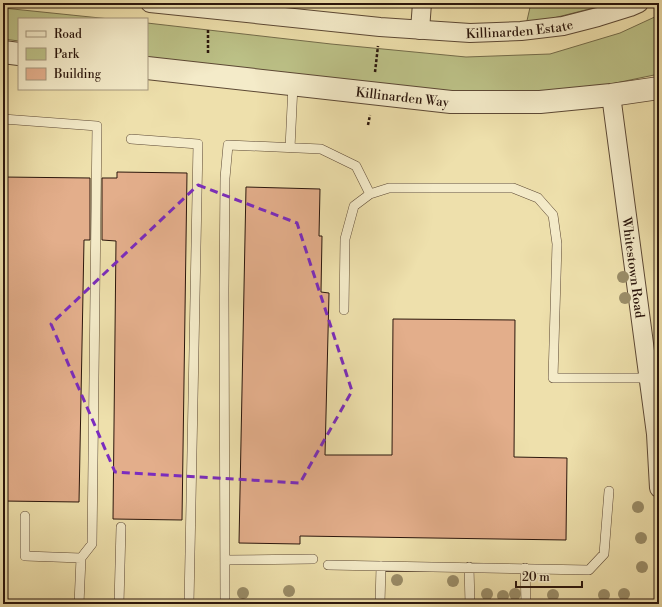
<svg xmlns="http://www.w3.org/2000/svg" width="662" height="607" font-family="'Libre Bodoni',serif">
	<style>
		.green { fill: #bcc187; stroke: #746c4a }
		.building { fill: #e3ae8b; stroke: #2b160c }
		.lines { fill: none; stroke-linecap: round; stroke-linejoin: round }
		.service-casing { stroke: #5c4834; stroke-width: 10 }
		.minor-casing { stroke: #5c4834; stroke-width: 20 }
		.tertiary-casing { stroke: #5c4834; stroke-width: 24 }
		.path { stroke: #2b160c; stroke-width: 2.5; stroke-dasharray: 3 2; stroke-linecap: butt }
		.service { stroke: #f4ebc9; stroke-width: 9 }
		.minor { stroke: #f4ebc9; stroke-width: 18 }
		.tertiary { stroke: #f4ebc9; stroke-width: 22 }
		.tree { fill: #9a8d68 }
		.marked { fill: none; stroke: #7b2cbf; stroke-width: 3; stroke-dasharray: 8 5; stroke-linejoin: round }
		.labels { text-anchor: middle; stroke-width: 3; stroke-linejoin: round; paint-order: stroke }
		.street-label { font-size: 13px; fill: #2b160c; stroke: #f4ebc9 }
	</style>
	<rect width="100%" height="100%" fill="#eee0ac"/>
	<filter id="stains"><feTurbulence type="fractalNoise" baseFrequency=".005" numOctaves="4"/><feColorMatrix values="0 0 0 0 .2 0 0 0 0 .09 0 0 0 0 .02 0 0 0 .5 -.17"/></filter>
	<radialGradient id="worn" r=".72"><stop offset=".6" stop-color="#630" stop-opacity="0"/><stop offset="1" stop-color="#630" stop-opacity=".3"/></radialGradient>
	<!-- green -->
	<path class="green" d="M531 3H613L526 25Z
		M3 8 110 19H19V41L3 39Z
		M659 15V74L601 86 485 97 147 58V23L331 44 466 57 550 54 620 33Z"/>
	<!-- building -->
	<path class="building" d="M117 172 187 173 182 520 113 519 116 241 102 240V178H117Z
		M3 177 90 178V240H84L79 502 3 501Z
		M246 187 320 189 319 236H322L321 292 329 293 325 455H392L393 319 515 320 514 457 567 458 566 540 300 536V544L239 543Z"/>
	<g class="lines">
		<defs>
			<path id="service" d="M3 119 97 126 92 544 81 558 79 604
				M131 139 198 144 189 604
				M290 148 293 85
				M344 310 345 239 354 206 370 194 389 188H513L538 198 553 215 557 244 553 378H649
				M25 516V556L81 558
				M225 560 313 559
				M328 565 589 570 604 554 609 491
				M469 567 470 604
				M525 568 526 604
				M119 604 121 527
				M225 604 224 290 225 178 228 145 321 149 356 166 370 194
				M380 604 381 566"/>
			<g id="minor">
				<path id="s1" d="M150 3 380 27 470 33 521 31 563 26 598 17 630 7 639 3"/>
				<path d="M420 30 422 3"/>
				<path id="s2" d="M611 95 656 434 659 488"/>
			</g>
			<g id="tertiary">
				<path d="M3 52 19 54"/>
				<path id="s3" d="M147 68 451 102H540L611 95 659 88"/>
			</g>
		</defs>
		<!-- service casing -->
		<use href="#service" class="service-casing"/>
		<!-- minor casing -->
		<use href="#minor" class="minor-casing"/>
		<!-- tertiary casing -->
		<use href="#tertiary" class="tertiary-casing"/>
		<!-- path -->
		<path class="path" d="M208 53V30
			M375 72 378 46
			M368 125 370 115"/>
		<!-- service -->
		<use href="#service" class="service"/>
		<!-- minor -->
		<use href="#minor" class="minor"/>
		<!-- tertiary -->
		<use href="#tertiary" class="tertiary"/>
	</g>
	<!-- trees -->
	<g class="tree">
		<circle cx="623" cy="277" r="6"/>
		<circle cx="625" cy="298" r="6"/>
		<circle cx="638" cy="507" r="6"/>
		<circle cx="641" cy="538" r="6"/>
		<circle cx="642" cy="567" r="6"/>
		<circle cx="397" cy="580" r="6"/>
		<circle cx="453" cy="581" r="6"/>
		<circle cx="289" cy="591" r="6"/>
		<circle cx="243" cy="593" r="6"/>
		<circle cx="487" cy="594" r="6"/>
		<circle cx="515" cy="594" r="6"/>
		<circle cx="624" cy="594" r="6"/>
		<circle cx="553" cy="595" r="6"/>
		<circle cx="604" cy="595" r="6"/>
		<circle cx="503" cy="596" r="6"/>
	</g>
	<!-- marked area -->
	<path class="marked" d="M198 185 297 223 352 391 300 483 115 472 51 324Z"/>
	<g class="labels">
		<!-- street labels -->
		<g class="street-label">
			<text dy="5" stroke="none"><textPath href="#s1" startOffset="371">Killinarden Estate</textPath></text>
			<text dy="5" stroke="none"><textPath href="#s3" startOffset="257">Killinarden Way</textPath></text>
			<text dy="5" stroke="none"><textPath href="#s2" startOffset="174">Whitestown Road</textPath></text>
		</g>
	</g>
	<!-- margin -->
	<rect width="662" height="607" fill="none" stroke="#eee0ac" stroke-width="16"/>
	<rect x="4" y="4" width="654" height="599" fill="none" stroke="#2b160c" stroke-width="2"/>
	<rect x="8" y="8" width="646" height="591" fill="none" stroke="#2b160c"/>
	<!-- legend -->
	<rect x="18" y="18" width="130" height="72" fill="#f4ebc9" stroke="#a4967d"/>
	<rect x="26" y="31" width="20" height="6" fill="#f4ebc9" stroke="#a4967d"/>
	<text x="54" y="38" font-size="12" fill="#2b160c">Road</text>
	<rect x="26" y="48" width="20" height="12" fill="#bcc187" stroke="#a4967d"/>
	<text x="54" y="58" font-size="12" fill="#2b160c">Park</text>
	<rect x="26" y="68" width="20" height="12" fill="#e3ae8b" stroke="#a4967d"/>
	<text x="54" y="78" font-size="12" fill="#2b160c">Building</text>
	<!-- scale -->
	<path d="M516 581v6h66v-6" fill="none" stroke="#2b160c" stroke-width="2"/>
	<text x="522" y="581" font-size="12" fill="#2b160c" stroke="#f4ebc9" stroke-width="3" paint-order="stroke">20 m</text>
	<rect width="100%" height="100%" filter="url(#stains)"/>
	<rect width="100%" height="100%" fill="url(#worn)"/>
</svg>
